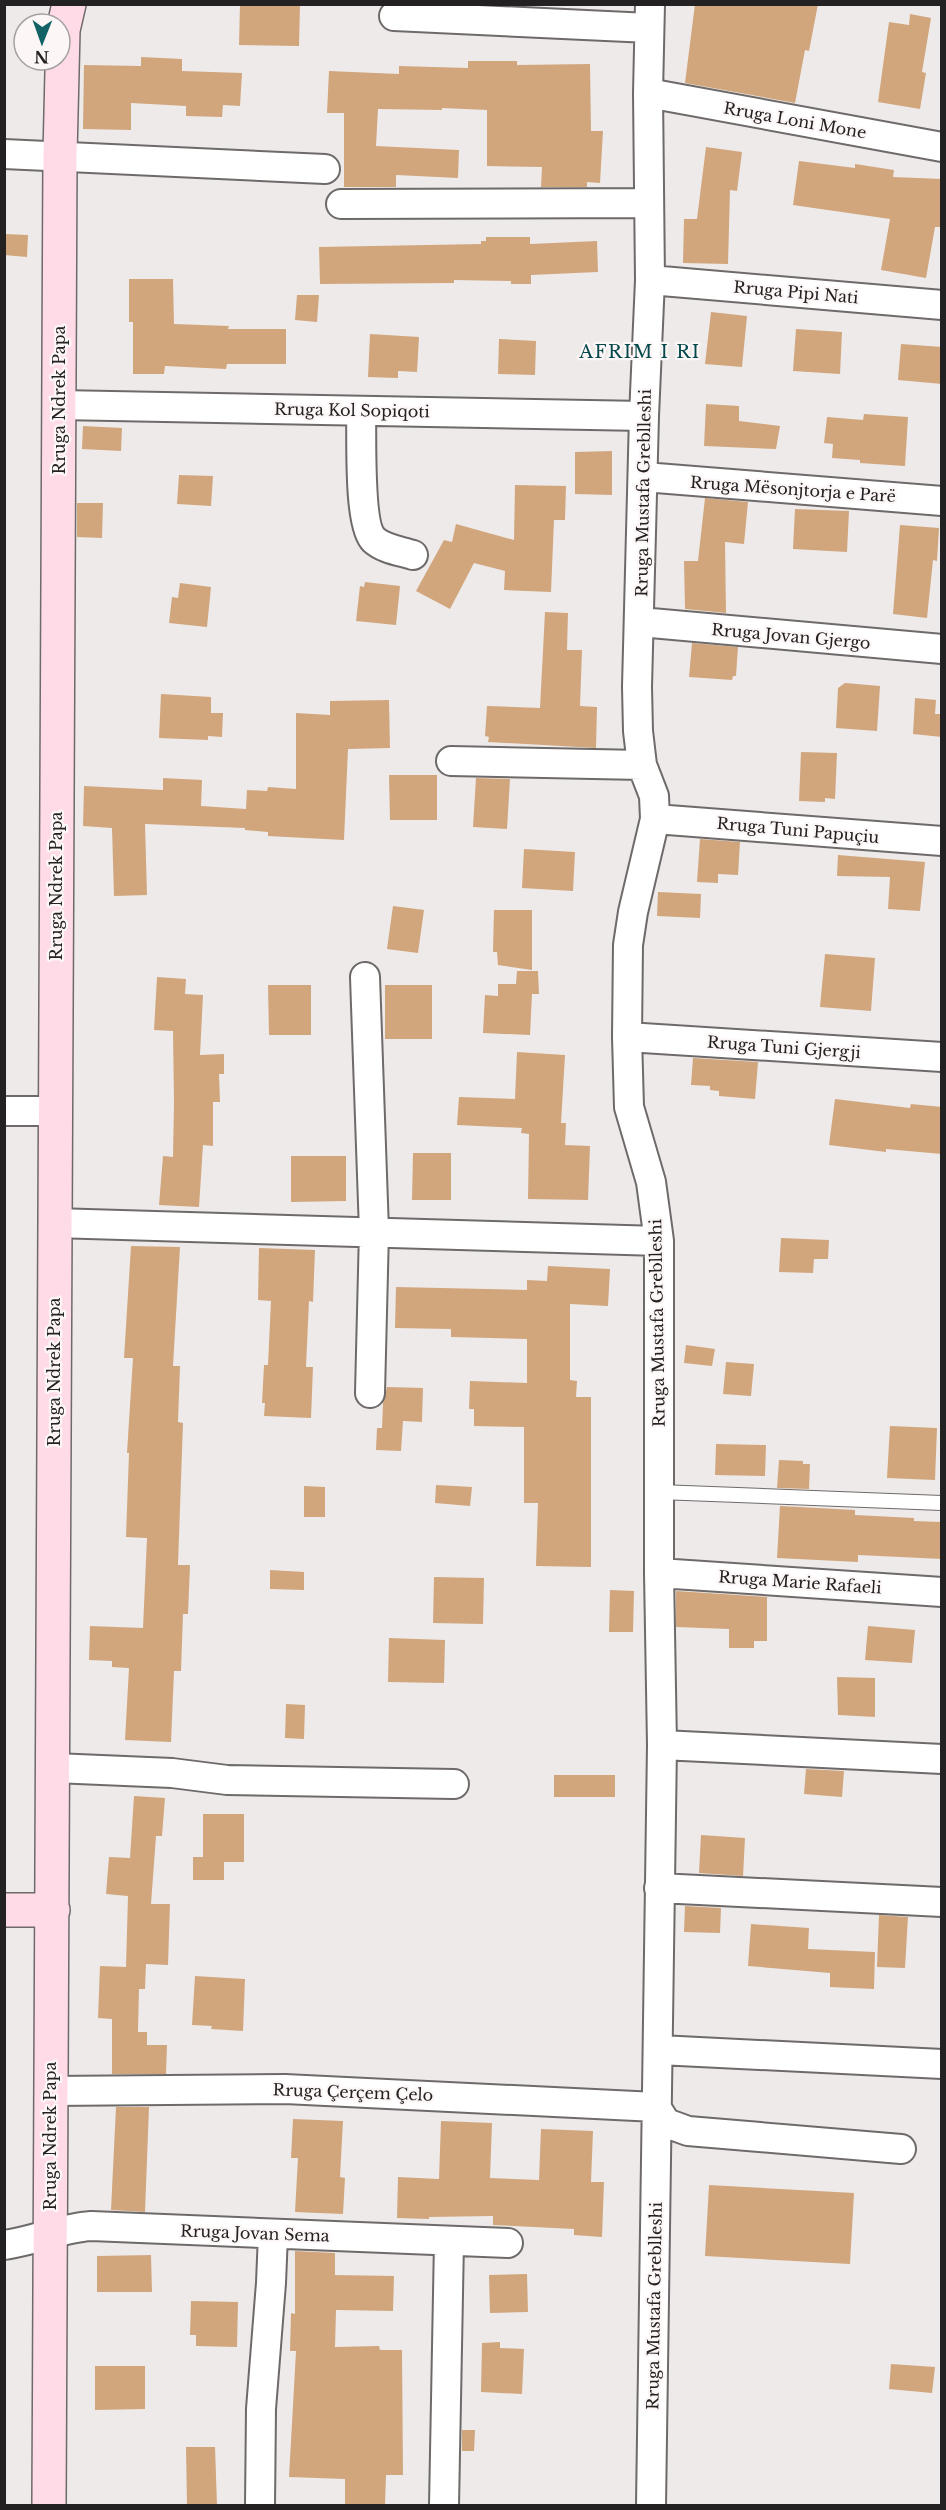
<svg xmlns="http://www.w3.org/2000/svg" width="946" height="2510" font-family="'Libre Baskerville',serif">
	<style>
		.building { fill: #d1a67d }
		.lines { fill: none; stroke-linecap: round; stroke-linejoin: round }
		.lane-casing { stroke: #6e6a69; stroke-width: 16 }
		.street-casing { stroke: #6e6a69; stroke-width: 32 }
		.secondary-casing { stroke: #6e6a69; stroke-width: 36 }
		.lane { stroke: #fff; stroke-width: 14 }
		.street { stroke: #fff; stroke-width: 28 }
		.secondary { stroke: #ffdbe8; stroke-width: 33 }
		.labels { text-anchor: middle; stroke-width: 4.5; stroke-linejoin: round; paint-order: stroke }
		.street-label { font-size: 16px; fill: #232121; stroke: #fcf7f6 }
		.neighbourhood-label { font-size: 18px; letter-spacing: 1.5px; fill: #05484b; stroke: #fcf7f6 }
	</style>
	<rect width="100%" height="100%" fill="#eeeae9"/>
	<!-- building -->
	<path class="building" d="M240 4H300L299 46 239 45Z
		M695 4H818L809 51 805 50 795 103 685 83Z
		M910 14 931 18 922 72 926 73 920 109 878 102 889 22 909 25Z
		M141 57 182 59V71L242 73 240 106 223 105 222 117 186 116V106L131 103V130L83 129 84 65 141 66Z
		M468 61H517V65L590 64 591 131H603L600 183 587 182V187H541L542 167 487 166V110L442 108V110L378 109 376 146 459 150 458 178 396 175V187H344V113H327L329 71 399 74V66L468 68Z
		M706 147 742 152 737 191 730 190 728 264 683 263 684 219H697Z
		M799 161 855 168V164L894 170 893 177 942 179V227H935L926 278 881 270 890 219 793 205Z
		M4 234 28 235 27 257 4 255Z
		M486 237H530V244L597 241 598 272 531 275V284H511V281L454 280V283L320 284 319 247 481 244V241H486Z
		M129 279H173L174 324 229 326 228 329H286V364H227L226 369 165 366 164 374H133V322H129Z
		M297 295H319L317 322 295 320Z
		M711 312 747 316 742 367 705 364Z
		M796 329 842 332 840 374 793 371Z
		M370 334 419 337 417 372 398 371V378L368 377Z
		M499 339 536 341 535 375 498 374Z
		M901 344 942 347V384L898 380Z
		M706 404 739 406V421L780 426 776 449 704 446Z
		M864 414 908 417 905 466 860 463V460L832 458 833 444 824 443 827 417 863 420Z
		M83 426 122 428 121 451 82 449Z
		M612 451V495L575 494V452Z
		M179 475 213 476 211 506 177 504Z
		M515 485 566 486 565 520H554L551 592 504 590 505 571 474 563 450 609 416 591 444 540 452 542 456 524 514 540Z
		M705 498 748 502 744 544 725 542 726 613 685 609 684 561H698Z
		M77 503H103L102 538 77 537Z
		M795 509 849 511 847 552 793 549Z
		M900 525 939 528 937 561 933 560 927 618 893 614Z
		M365 582 400 586 396 625 356 621 360 586 364 587Z
		M180 583 211 587 207 627 169 623 172 597 178 598Z
		M545 612 568 613 567 650H582L580 706 597 707 596 748 488 742 489 737 485 736 487 706 540 708Z
		M692 643 738 647 736 676H733L732 680 689 677Z
		M845 683 880 686 877 731 836 728 838 688Z
		M161 694 211 697V713H223L222 737 208 736V740L159 738Z
		M915 698 936 700 935 714H942V737L913 734Z
		M389 700 390 748 348 749 344 840 268 836V832L245 830V828L145 824 147 895 114 896 112 828 83 826 84 786 163 790V778L202 780 201 806 246 809 247 790 267 791 268 787 296 789V713L330 715V701Z
		M801 752 837 753 835 799 825 798V802L799 801Z
		M389 775H437V820H390Z
		M476 778 510 779 507 829 473 827Z
		M700 839 740 842 738 875 718 874V883L697 882Z
		M524 849 575 852 573 891 522 888Z
		M838 855 925 862 920 911 888 909 890 877 837 876Z
		M658 892 701 894 700 918 657 916Z
		M393 906 424 910 418 953 387 949Z
		M494 910H532V970L498 965 497 952H493Z
		M825 954 875 958 871 1011 820 1007Z
		M517 971H538L539 994H532L530 1035 483 1033 485 995 498 996V984H516Z
		M157 977 186 979 185 994 203 995 200 1055 224 1054V1074H219L220 1102H213V1146L203 1145 199 1207 159 1205 163 1156 173 1157 174 1102 173 1031 154 1030Z
		M268 985H311V1035H269Z
		M385 985H432V1039H385Z
		M517 1052 565 1055 561 1123H566L565 1145 590 1146 588 1200 528 1199 529 1134 521 1133 522 1128 457 1125 459 1097 515 1099Z
		M693 1058 758 1062 755 1099 719 1096V1091L710 1090V1086L691 1085Z
		M835 1099 910 1108 911 1104 942 1107V1154L886 1149V1152L829 1145Z
		M413 1153H451V1200H412Z
		M291 1156H346V1201L291 1202Z
		M781 1238 829 1240 828 1259H814L813 1273 779 1272Z
		M131 1246 180 1247 173 1366H180L178 1422 183 1423 178 1565H190L188 1614H183L181 1671H174L171 1742 125 1740 129 1668 112 1667V1661L89 1660 90 1626 143 1628 147 1538 126 1537 129 1453H127L133 1358H124Z
		M259 1248 315 1250 313 1302 309 1301 306 1367H313L311 1418 264 1416 265 1403H262L264 1365H268L271 1301 258 1300Z
		M548 1266 610 1269 608 1306 570 1304V1380L577 1381 576 1397H591V1567L536 1566 538 1503H524V1427L474 1426V1409H469L470 1381 527 1383V1339L451 1337V1329L395 1328 396 1287 527 1290V1280L547 1281Z
		M686 1345 715 1349 712 1366 684 1363Z
		M726 1362 754 1364 751 1396 723 1394Z
		M387 1387 423 1388 422 1422 403 1421 401 1451 376 1450 377 1428H382L383 1403Z
		M890 1426 937 1428 935 1480 887 1478Z
		M716 1444 766 1445 765 1476 715 1475Z
		M779 1460 803 1461V1464H810L809 1489 777 1488Z
		M436 1485 472 1487 470 1506 435 1503Z
		M304 1486 325 1487V1517H304Z
		M780 1506 855 1510V1515L914 1518V1521L942 1522V1559L858 1555V1562L777 1558Z
		M270 1570 304 1572V1590L270 1589Z
		M434 1577 484 1578 483 1624 433 1623Z
		M610 1590 634 1591 633 1632H609Z
		M676 1591 767 1597V1641H754V1648H729V1629L676 1627Z
		M868 1626 915 1630 912 1663 865 1660Z
		M389 1638 445 1640 444 1683 388 1682Z
		M837 1677 875 1678V1717L838 1715Z
		M286 1704 305 1705 304 1739 285 1738Z
		M806 1769 844 1771 842 1797 804 1794Z
		M554 1775H615V1797H554Z
		M134 1796 165 1798 162 1836H156L151 1904H170L168 1965 146 1964 145 1989H139L138 2032H147V2045H167L166 2074H112V2019L98 2018 100 1966 126 1967 128 1896 106 1894 109 1857 130 1858Z
		M203 1814H244V1862H224V1880H193V1857H203Z
		M701 1835 745 1838 743 1876 699 1873Z
		M685 1906 721 1908 720 1933 684 1932Z
		M879 1915 908 1917 905 1968 877 1967Z
		M751 1924 809 1928 808 1949 875 1952 874 1989 830 1987V1973L748 1966Z
		M195 1976 245 1979 243 2031 211 2029 212 2026 192 2025Z
		M116 2107H149L145 2212 111 2210Z
		M293 2119 343 2121 340 2177 345 2178 343 2214 295 2212 298 2158H291Z
		M441 2121 492 2123 490 2178 539 2180 541 2129 593 2131 591 2182H604L602 2237 574 2235V2229L493 2225V2216L429 2217V2219L397 2218 398 2177 439 2179Z
		M709 2185 854 2193 850 2264 705 2256Z
		M295 2251 335 2253V2275L394 2276 393 2311 336 2310 335 2347 379 2346 380 2350H402L403 2475H386L385 2505H345V2479L289 2477 296 2351H290L291 2313 295 2314Z
		M151 2255 152 2292H97V2256Z
		M527 2274 528 2312 490 2313 489 2275Z
		M191 2301 238 2302 237 2347 196 2346V2335H190Z
		M500 2342V2348L524 2349 522 2394 481 2392 482 2343Z
		M891 2364 935 2367 932 2393 889 2389Z
		M95 2366H145V2409L95 2410Z
		M462 2430H475L474 2451H462Z
		M186 2447H215L217 2505H187Z"/>
	<g class="lines">
		<defs>
			<path id="lane" d="M659 1492 942 1503"/>
			<path id="street" d="M650 4 648 93 650 280 644 416 637 687 638 731 642 765 654 796 655 819 633 912 628 945 627 1037 629 1107 651 1182 659 1241V1573L662 1745 651 2506
				M394 16 649 28
				M648 93 942 147
				M4 154 325 169
				M341 204 649 203
				M650 280 942 305
				M59 405 644 416
				M361 411C362 435 358 525 374 540 384 549 400 551 413 555
				M644 477 942 501
				M640 622 942 649
				M451 761 642 765
				M655 819 942 841
				M365 977 374 1231 370 1393
				M627 1037 942 1057
				M4 1111H54
				M54 1223 659 1241
				M659 1573 942 1592
				M662 1745 942 1759
				M54 1768 172 1773 227 1780 454 1784
				M659 1888 942 1902
				M659 2050 942 2064
				M50 2091 285 2089 656 2107 666 2123 688 2131 901 2149
				M4 2245C34 2241 61 2228 91 2226L508 2243
				M260 2506 261 2409 271 2283 273 2234
				M444 2506 449 2241"/>
			<path id="secondary" d="M4 1910H53
				M49 2506 60 155 63 30 69 4"/>
		</defs>
		<!-- lane casing -->
		<use href="#lane" class="lane-casing"/>
		<!-- street casing -->
		<use href="#street" class="street-casing"/>
		<!-- secondary casing -->
		<use href="#secondary" class="secondary-casing"/>
		<!-- lane -->
		<use href="#lane" class="lane"/>
		<!-- street -->
		<use href="#street" class="street"/>
		<!-- secondary -->
		<use href="#secondary" class="secondary"/>
	</g>
	<g class="labels">
		<!-- street labels -->
		<g class="street-label">
			<text transform="translate(795 120) rotate(10)" y="6">Rruga Loni Mone</text>
			<text transform="translate(796 292) rotate(5)" y="6">Rruga Pipi Nati</text>
			<text transform="translate(59 400) rotate(-90)" y="6">Rruga Ndrek Papa</text>
			<text transform="translate(352 410) rotate(1)" y="6">Rruga Kol Sopiqoti</text>
			<text transform="translate(793 489) rotate(4)" y="6">Rruga Mësonjtorja e Parë</text>
			<text transform="translate(643 493) rotate(-89)" y="6">Rruga Mustafa Greblleshi</text>
			<text transform="translate(791 636) rotate(5)" y="6">Rruga Jovan Gjergo</text>
			<text transform="translate(798 830) rotate(5)" y="6">Rruga Tuni Papuçiu</text>
			<text transform="translate(56 886) rotate(-90)" y="6">Rruga Ndrek Papa</text>
			<text transform="translate(784 1047) rotate(4)" y="6">Rruga Tuni Gjergji</text>
			<text transform="translate(657 1323) rotate(-91)" y="6">Rruga Mustafa Greblleshi</text>
			<text transform="translate(54 1372) rotate(-90)" y="6">Rruga Ndrek Papa</text>
			<text transform="translate(800 1582) rotate(4)" y="6">Rruga Marie Rafaeli</text>
			<text transform="translate(353 2092) rotate(2)" y="6">Rruga Çerçem Çelo</text>
			<text transform="translate(50 2136) rotate(-90)" y="6">Rruga Ndrek Papa</text>
			<text transform="translate(255 2233) rotate(2)" y="6">Rruga Jovan Sema</text>
			<text transform="translate(654 2306) rotate(-89)" y="6">Rruga Mustafa Greblleshi</text>
		</g>
		<!-- neighbourhood labels -->
		<g class="neighbourhood-label">
			<text x="640" y="358">AFRIM I RI</text>
		</g>
	</g>
	<!-- border -->
	<rect width="946" height="2510" fill="none" stroke="#232121" stroke-width="12"/>
	<!-- north arrow -->
	<g transform="translate(42 42) rotate(181)"><circle r="28" fill="#fcf7f6" stroke="#a5a1a1" stroke-width="1.5"/>
	<path d="M0-4.5L10 22L0 15L-10 22Z" fill="#126266"/>
	<text y="-9" font-size="16" font-weight="bold" text-anchor="middle" fill="#232121">N</text>
	</g>
</svg>
